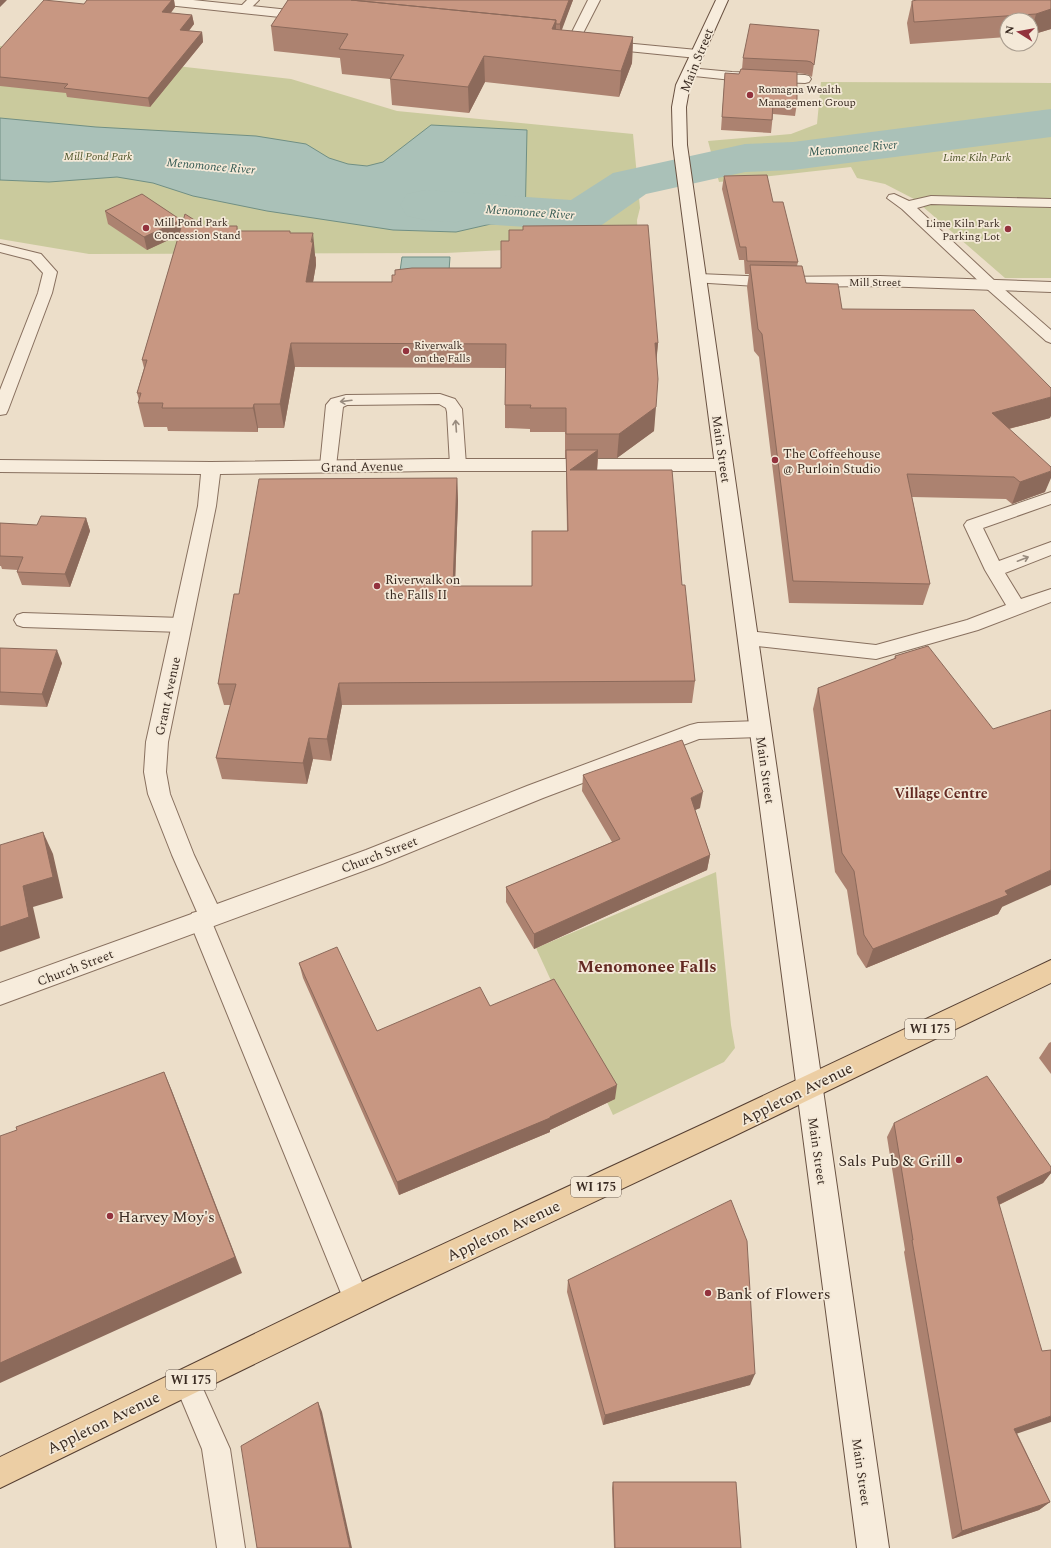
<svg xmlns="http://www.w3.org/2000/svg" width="1051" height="1548" font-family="Spectral,serif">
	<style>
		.green { fill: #caca9d }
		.water { fill: #aac1b8; stroke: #708f84 }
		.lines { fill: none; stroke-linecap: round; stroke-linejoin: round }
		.river { fill: #aac1b8; fill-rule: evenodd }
		.lane-casing { stroke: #88705f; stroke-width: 2 }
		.street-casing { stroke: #88705f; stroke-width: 2 }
		.secondary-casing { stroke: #6a5242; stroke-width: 2 }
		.primary-casing { stroke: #563f32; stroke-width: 2 }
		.lane { fill: #f7ecdc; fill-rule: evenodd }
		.street { fill: #f7ecdc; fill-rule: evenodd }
		.secondary { fill: #f7ecdc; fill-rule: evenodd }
		.primary { fill: #eccea4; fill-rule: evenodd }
		.wall { fill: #ac8270 }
		.shaded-wall { fill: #8c6a5b }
		.building { fill: #c89782; stroke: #8c6a5b }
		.oneway { stroke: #988b7e }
		.poi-dot { fill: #93323d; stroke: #f4e9d8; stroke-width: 1.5 }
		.labels { text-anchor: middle; stroke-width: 3.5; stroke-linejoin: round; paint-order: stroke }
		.far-poi-label { font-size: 11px; fill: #392a21; stroke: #f4e9d8; text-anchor: start }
		.far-park-label { font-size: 11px; font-style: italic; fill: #4e5429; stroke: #f4e9d8 }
		.far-street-label { font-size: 11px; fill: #392a21; stroke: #f4e9d8 }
		.far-water-label { font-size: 12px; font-style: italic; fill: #325851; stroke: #f4e9d8 }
		.shield { fill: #f4e9d8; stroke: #716358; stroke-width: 1 }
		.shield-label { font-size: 12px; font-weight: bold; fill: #392a21 }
		.street-label { font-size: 13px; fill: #392a21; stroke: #f4e9d8 }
		.poi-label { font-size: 13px; fill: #392a21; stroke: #f4e9d8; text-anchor: start }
		.neighbourhood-label { font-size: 14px; font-weight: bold; fill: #632a23; stroke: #f4e9d8 }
		.near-street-label { font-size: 16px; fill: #392a21; stroke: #f4e9d8 }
		.near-poi-label { font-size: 16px; fill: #392a21; stroke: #f4e9d8; text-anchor: start }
		.district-label { font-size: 17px; font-weight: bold; fill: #632a23; stroke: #f4e9d8 }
	</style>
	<rect width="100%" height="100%" fill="#ecdec9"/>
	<!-- green -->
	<path class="green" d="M0 46 291 79 397 111 633 134 640 208 637 220 638 243 446 253 89 254 0 239Z
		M821 82 1051 83V278H1005L914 199 885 184 857 178 851 167 719 182 708 141 791 134 817 124Z
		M716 872 731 1025 735 1048 724 1062 613 1115 536 948Z"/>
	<!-- water -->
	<path class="water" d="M0 118 96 127 256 136 306 144 329 158 348 164 367 166 383 162 431 125 527 130 525 225 491 224 456 232 393 230 267 211 193 196 153 183 117 177 49 182 0 180Z
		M402 257H450L449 271H400Z"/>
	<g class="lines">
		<!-- river -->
		<path class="river" d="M1051 109V137L793 170 745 172 646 194 599 227 581 231 425 220 407 216 400 205 407 194 425 190 571 200 613 173 745 144 793 142Z"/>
		<defs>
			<path id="lane" d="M247 0H259L248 11H240L238 9Z
				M588 0H600L577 45H569L567 42Z
				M689 68 732 72 805 75 809 76 811 79 809 82 805 83 732 80 685 75 683 72 685 69Z
				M894 194 909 201 931 196 1051 199V207L931 204 917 208 996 282 1051 330V343L1046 341 986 288 902 209 887 198 889 195Z
				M0 244 41 254 57 272 52 293 8 410 6 414 0 415V390L38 293 43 273 31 260 0 252Z
				M440 394 455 399 462 409 466 465 464 469 458 470 452 469 450 465 447 412 446 408 439 404 347 405 343 407 336 466 334 470 328 471 322 470 320 466 326 405 331 399 346 395Z
				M1051 492V504L983 528 999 561 1051 542V555L1005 573 1021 599 1051 589V602L978 630 876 659 748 645 741 643 739 638 741 633 748 631 876 645 967 620 1006 605 985 570 964 525 967 521Z
				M23 613 182 618 188 620 191 625 188 630 182 632 23 627 17 625 14 620 17 615Z
				M200 911 208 913 211 920 369 1299 365 1308 356 1312 347 1308 189 920 192 913Z
				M187 1369 196 1373 230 1449 245 1548H217L202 1449 174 1382 178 1373Z"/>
			<path id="street" d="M152 0H193L308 12 312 13 314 16 312 19 308 20 158 4 154 3Z
				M603 41 697 50 702 51 704 54 702 57 697 58 598 48 596 45 598 42Z
				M699 274 771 277 880 276 1051 282V292L880 286 771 287 693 282 691 279 693 276Z
				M435 459H724L730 461 733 465 730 469 724 471H435L220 474 216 506 168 742 166 772 170 794 194 855 217 904 366 850 527 786 690 725 698 723 760 721 768 723 771 729 768 735 760 737 699 739 543 798 382 864 0 1005V983L197 912 172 855 148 794 144 772 146 742 198 506 201 474 0 472V460L211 462Z"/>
			<path id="secondary" d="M716 0H728L690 85 686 107 687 145 889 1548H857L673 145 672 107 676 85Z"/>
			<path id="primary" d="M1051 960V983L732 1137 392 1297 0 1488V1457L372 1277 714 1119Z"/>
		</defs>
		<!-- lane casing -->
		<use href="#lane" class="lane-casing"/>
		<!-- street casing -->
		<use href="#street" class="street-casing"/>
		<!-- secondary casing -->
		<use href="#secondary" class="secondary-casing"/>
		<!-- primary casing -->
		<use href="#primary" class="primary-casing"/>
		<!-- lane -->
		<use href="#lane" class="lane"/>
		<!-- street -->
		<use href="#street" class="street"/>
		<!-- secondary -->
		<use href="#secondary" class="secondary"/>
		<!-- primary -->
		<use href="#primary" class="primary"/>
	</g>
	<!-- wall -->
	<path class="wall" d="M87 0H174L175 7 171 13 192 15 194 24 189 31 202 32 203 42 150 107 67 97 66 93 0 86V49L84 4Z
		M288 0H573L561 30 633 37 632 63 619 97 485 82 469 113 392 105 390 79 342 74 340 58 274 51 271 26Z
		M1051 0V29L1031 35V20H1007V37L910 44 907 23 912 1Z
		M819 30 812 77 809 75 805 74 797 73V103L795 116 773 114 771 133 721 130 725 73 739 74 742 69 743 58Z
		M724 176 773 202 798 262 797 266 806 283 842 309 1050 418 1009 429 1045 492 1012 504 1006 499 912 497 930 584 923 605 789 603 759 357 754 351 747 287 749 274H745L744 260H739L722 189Z
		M105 211 181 220 182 225 204 226H237L238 231 290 233 316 257V265L313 282 658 343 656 362 654 431 617 458H598L597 470 682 585 695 681 692 703 342 705 331 761 313 759 307 784 222 779 216 758 231 705H224L218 684 239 594 457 478 458 501 455 586H532L567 531 566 472V458H565V432H530V429L505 428V405L506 368 295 367 284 428H258V432L168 431 167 427H144L138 403 139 400 137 393 144 368 142 360 179 235 147 250 108 224Z
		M86 518 90 531 70 587 22 585 17 572 18 570 2 569 1 566H0V523L37 525Z
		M928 646 1002 907 998 914 866 968 857 954 847 890 835 872 813 709 818 688 894 659 895 656Z
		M0 648 62 663 47 707 0 705Z
		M583 775 700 808 695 810 710 855 707 870 534 949 506 902V887L612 842 582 791Z
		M299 963 377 1031 490 1006 615 1099 550 1130V1132L399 1195 303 978Z
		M1051 1042V1074L1039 1058 1049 1043Z
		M894 1123 1051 1167V1173L1043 1183 999 1205 1017 1433 1050 1502 1039 1510 952 1539 904 1252 905 1250 887 1137Z
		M568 1280 750 1385 603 1425 567 1292Z
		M613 1482 741 1548H614L612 1488Z"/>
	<!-- shaded-wall -->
	<path class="shaded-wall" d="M0 0H7L0 7Z
		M172 0H174L175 7 164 21 162 12Z
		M569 0H573L560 35V24Z
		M1051 9V29L1031 35V32L1036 14Z
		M192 15 194 24 182 39 180 30Z
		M556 20V45L552 29Z
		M202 32 203 42 150 107 148 98Z
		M633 37 632 63 619 97 621 71Z
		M484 56 485 82 469 113 468 87Z
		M181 220 184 233 147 250 144 237Z
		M313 233 316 265 309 305 306 282Z
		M291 343 295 367 284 428 280 404Z
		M655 343H658L656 366Z
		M1051 397V416L1050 418 985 435 992 413Z
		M254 404 258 428V432L253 408Z
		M656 407 654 431 617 458 619 434Z
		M598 450 597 472 570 470Z
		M1051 471V478L1045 492 1012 504 1020 482Z
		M457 478 458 501 454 608 453 586Z
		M86 518 90 531 70 587 65 574Z
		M57 650 62 663 47 707 42 694Z
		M339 683 342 705 331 761 327 739Z
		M309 738 313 759 307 784 303 763Z
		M703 792 700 808 688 813 691 798Z
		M43 832 53 854 63 898 33 907 40 938 0 952V927L23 886Z
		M710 855 707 870 534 949V934Z
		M1051 870V885L1002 907 998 914 866 968 873 949Z
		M164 1072 172 1091 242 1273 0 1383V1363Z
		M617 1085 615 1099 550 1130V1132L399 1195 397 1182 550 1117Z
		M1051 1171V1173L1043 1183 988 1210 997 1197Z
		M755 1374 750 1385 603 1425 605 1415Z
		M318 1402 322 1412 352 1548H350Z
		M1051 1416V1422L1004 1438 1014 1429Z
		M1050 1502 1039 1510 952 1539 962 1531Z"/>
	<!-- building -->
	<path class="building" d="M44 0 84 4 87 0H172L162 12 192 15 180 30 202 32 148 98 64 88 68 84 0 77V49Z
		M288 0H351L556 20 552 29 633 37 621 71 484 56 468 87 390 79 404 55 339 49 348 34 271 26Z
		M351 0H569L560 24H556V20Z
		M917 0H1051V9L1036 14 914 22 912 1Z
		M750 24 819 30 814 65 811 62 807 61 743 58Z
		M741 69 797 72V103L773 101 772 120 722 117 725 73 739 74Z
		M767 175 773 202H783L798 262 747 261 746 247H740L724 176Z
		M142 194 181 220 144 237 105 211Z
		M185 214 204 226H237V231H290V233H313L311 242H313L306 282H392V275H395V270L412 268H501V241H509V230H523V226L648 225 658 343H655L658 379 656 407 619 434H566V408H530L531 405H505L506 344 291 343 280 404H254L253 408H162L163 403H138L141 393H137L147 360H142Z
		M750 265 802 266 806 283 838 284 842 309 974 310 1051 388V397L992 413 1051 467V471L1020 482 1014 477 907 474 930 584 793 581 762 334 758 329Z
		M566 450H598L570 470H672L682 585H685L695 681 339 683 327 739 309 738 303 763 216 758 236 684H218L234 594H239L259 479 457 478 453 586H532V531H568Z
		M41 516 86 518 65 574 17 572 23 557 0 556V523L37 525Z
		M928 646 993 729 1051 710V870L1005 891 1008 895 873 949 864 935 854 871 842 853 818 688 896 658 895 656Z
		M0 648 57 650 42 694 0 692Z
		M682 740 703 792 691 798 710 855 534 934 506 887 620 839 583 775Z
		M43 832 53 877 23 886 29 917 0 927V845Z
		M337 947 377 1031 480 987 490 1006 554 979 617 1085 550 1117V1118L397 1182 299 963Z
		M164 1072 235 1257 0 1363V1136L17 1130 16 1127Z
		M987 1076 1051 1167V1171L997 1197 1042 1351 1051 1350V1416L1014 1429 1050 1502 962 1531 912 1240H913L894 1123Z
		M731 1200 747 1241 755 1374 605 1415 568 1280Z
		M318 1402 350 1548H257L241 1446Z
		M613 1482H736L741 1548H615Z"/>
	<!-- one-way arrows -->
	<defs><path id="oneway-shaft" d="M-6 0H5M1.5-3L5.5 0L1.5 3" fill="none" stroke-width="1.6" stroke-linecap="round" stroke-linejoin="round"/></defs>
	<g class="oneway">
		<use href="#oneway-shaft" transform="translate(346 401) rotate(173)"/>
		<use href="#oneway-shaft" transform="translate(456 426) rotate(-94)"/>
		<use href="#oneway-shaft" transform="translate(1023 559) rotate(-21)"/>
	</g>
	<!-- markers -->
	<g class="poi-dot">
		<circle cx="750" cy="95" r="4"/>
		<circle cx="146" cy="228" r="4"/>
		<circle cx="1008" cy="229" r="4"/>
		<circle cx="406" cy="351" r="4"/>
		<circle cx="775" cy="460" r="4"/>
		<circle cx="377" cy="586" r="4"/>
		<circle cx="959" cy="1160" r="4"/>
		<circle cx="110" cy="1216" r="4"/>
		<circle cx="708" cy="1293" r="4"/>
	</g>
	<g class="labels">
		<!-- far-poi labels -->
		<g class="far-poi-label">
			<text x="758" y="93">Romagna Wealth<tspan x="758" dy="13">Management Group</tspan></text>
			<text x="154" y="226">Mill Pond Park<tspan x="154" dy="13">Concession Stand</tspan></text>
			<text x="1000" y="227" text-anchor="end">Lime Kiln Park<tspan x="1000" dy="13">Parking Lot</tspan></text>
			<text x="414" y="349">Riverwalk<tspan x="414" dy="13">on the Falls</tspan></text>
		</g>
		<!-- far-park labels -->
		<g class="far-park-label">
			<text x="98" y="160">Mill Pond Park</text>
			<text x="977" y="161">Lime Kiln Park</text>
		</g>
		<!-- far-street labels -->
		<g class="far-street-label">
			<text x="875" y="286">Mill Street</text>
		</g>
		<!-- far-water labels -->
		<g class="far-water-label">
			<text transform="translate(853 148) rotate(-5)" y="4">Menomonee River</text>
			<text transform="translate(211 166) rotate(5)" y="4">Menomonee River</text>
			<text transform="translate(530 212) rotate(4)" y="4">Menomonee River</text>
		</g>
		<!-- shield labels -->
		<g class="shield">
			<rect x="905" y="1019" width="50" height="20" rx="3"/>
			<rect x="571" y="1177" width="50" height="20" rx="3"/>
			<rect x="166" y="1370" width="50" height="20" rx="3"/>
		</g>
		<g class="shield-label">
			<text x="930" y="1033">WI 175</text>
			<text x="596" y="1191">WI 175</text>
			<text x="191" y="1384">WI 175</text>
		</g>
		<!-- street labels -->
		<g class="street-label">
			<text transform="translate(696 60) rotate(-68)" y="5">Main Street</text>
			<text transform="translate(722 449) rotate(82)" y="5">Main Street</text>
			<text transform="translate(362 466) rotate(-1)" y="5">Grand Avenue</text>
			<text transform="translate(167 696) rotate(-78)" y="5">Grant Avenue</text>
			<text transform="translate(766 770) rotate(82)" y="5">Main Street</text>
			<text transform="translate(379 854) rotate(-21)" y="5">Church Street</text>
			<text transform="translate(75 967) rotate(-21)" y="5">Church Street</text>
			<text transform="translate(818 1151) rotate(82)" y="5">Main Street</text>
			<text transform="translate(862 1472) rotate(82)" y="5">Main Street</text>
		</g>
		<!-- poi labels -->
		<g class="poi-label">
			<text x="783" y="458">The Coffeehouse<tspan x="783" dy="15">@ Purloin Studio</tspan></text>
			<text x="385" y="584">Riverwalk on<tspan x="385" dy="15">the Falls II</tspan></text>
		</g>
		<!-- neighbourhood labels -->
		<g class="neighbourhood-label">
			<text x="941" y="798">Village Centre</text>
		</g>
		<!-- near-street labels -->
		<g class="near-street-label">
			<text transform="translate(796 1093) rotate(-26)" y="6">Appleton Avenue</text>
			<text transform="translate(503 1230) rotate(-25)" y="6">Appleton Avenue</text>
			<text transform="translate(103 1422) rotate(-26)" y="6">Appleton Avenue</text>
		</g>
		<!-- near-poi labels -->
		<g class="near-poi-label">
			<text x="951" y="1166" text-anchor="end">Sals Pub &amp; Grill</text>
			<text x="118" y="1222">Harvey Moy's</text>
			<text x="716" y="1299">Bank of Flowers</text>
		</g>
		<!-- district labels -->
		<g class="district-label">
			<text x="647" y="972">Menomonee Falls</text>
		</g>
	</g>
	<!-- north arrow -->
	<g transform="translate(1019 32) rotate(281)"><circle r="19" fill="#f4e9d8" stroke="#a99d8f"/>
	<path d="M0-3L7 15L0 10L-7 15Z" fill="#93323d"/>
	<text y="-6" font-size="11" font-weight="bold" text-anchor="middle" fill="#392a21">N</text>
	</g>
</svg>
